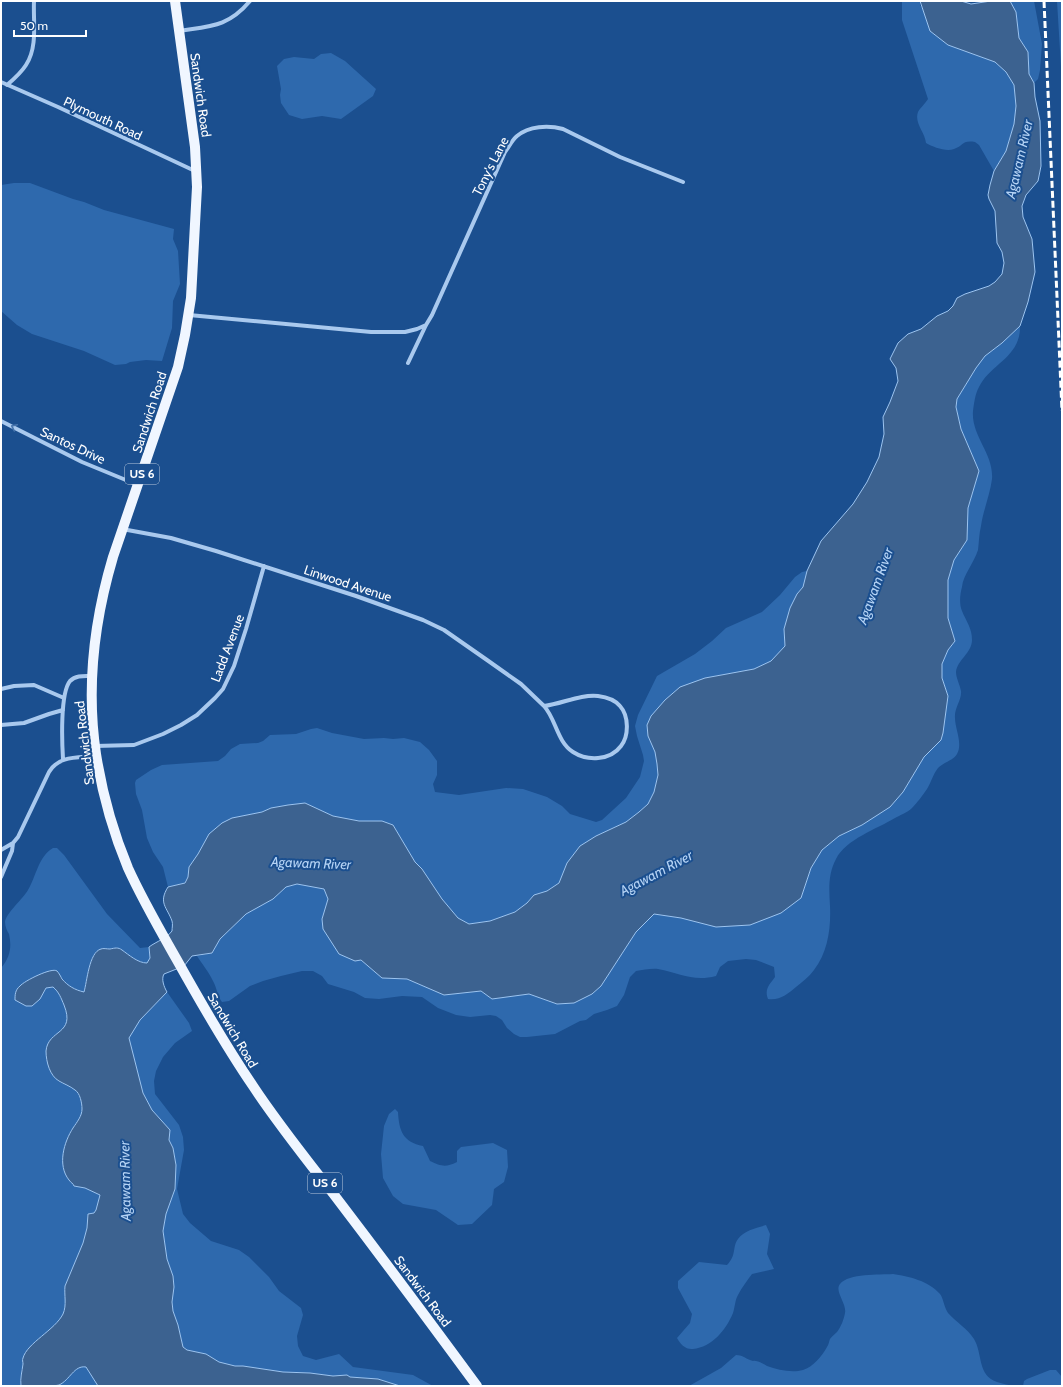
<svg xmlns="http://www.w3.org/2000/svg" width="1063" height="1387" font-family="Cabin,sans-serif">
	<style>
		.green { fill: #2e69ad }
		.water { fill: #3c6290; stroke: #9cc4f0 }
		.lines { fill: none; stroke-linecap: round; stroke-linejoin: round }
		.street { stroke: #a9c9ee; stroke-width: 4 }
		.primary { stroke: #f0f6ff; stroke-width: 10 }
		.rail { stroke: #fff; stroke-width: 3; stroke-dasharray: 7 3; stroke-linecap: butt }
		.oneway { stroke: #4674ac }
		.labels { text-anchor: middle; stroke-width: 4; stroke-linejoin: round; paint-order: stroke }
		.shield { fill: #1b4f8f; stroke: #bbcadd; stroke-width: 1 }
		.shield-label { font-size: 12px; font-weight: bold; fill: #fff }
		.street-label { font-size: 13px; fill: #fff; stroke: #1b4f8f }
		.water-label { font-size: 14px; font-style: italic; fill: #b5d3f5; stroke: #1b4f8f }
	</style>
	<rect width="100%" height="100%" fill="#1b4f8f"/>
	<!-- green -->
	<path class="green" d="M902 1H920V5L948 45 995 62 1006 72 1014 85 1016 106 1014 124 1006 151 994 171 979 145 975 142C961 140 964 146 954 149 946 152 933 147 926 143 925 132 914 123 918 112 920 108 925 104 928 99L902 20Z
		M1010 1H1034L1042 44 1040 70 1038 79 1034 83 1029 74 1028 52 1019 38 1016 12Z
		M1057 1H1062V70L1061 67Z
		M331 53 345 61 376 89 373 96 341 119 322 116 302 119 289 115 281 103 280 95 281 89 277 66 284 59 294 57 314 59 321 54Z
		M14 183H30L73 199 84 202 104 210 174 229 173 239 178 251 180 284 173 301 172 328 162 361 146 360 130 362 126 364 115 365 84 351 32 334 17 325 1 311V185Z
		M1020 326C1021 357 990 364 979 387 975 394 974 404 973 411 971 436 994 454 992 479 990 495 983 511 981 526 979 534 979 542 978 550 974 563 963 575 962 587 960 594 959 604 962 611 966 621 972 628 972 640 972 653 957 660 956 672 956 678 960 685 961 691 962 700 954 708 955 718 955 729 963 743 957 754 954 760 944 762 938 768 933 774 931 783 927 789 923 795 917 803 912 808 907 813 900 815 895 818 877 829 846 839 836 859 828 874 829 889 830 906 831 928 828 952 814 970 809 977 802 982 796 987 788 994 779 1001 768 999 764 989 770 984 775 977L774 967 756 960 746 959 728 961 720 967 716 976C693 982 680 973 658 969 652 968 643 970 636 971L630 977 624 995 617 1006 607 1010 594 1014 586 1020 580 1021 555 1034 527 1037H520L514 1034 507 1028 502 1020 496 1016 490 1015 470 1017 456 1015 438 1008 422 997 402 996 379 999 365 998 354 992 328 984 322 976 313 971H302L281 976 263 981 250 986 229 1001 222 1002C217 995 217 988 213 981 209 972 202 964 197 956L212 953 220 939 246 914 273 899 286 887 297 884 324 889 328 899 322 919 361 960 382 978 407 979 444 995 481 991 492 999 529 994 556 1004 573 1003 592 994 601 986 636 932 654 914 681 918 801 898 811 868 822 850 839 836 862 825 903 792 924 757 941 740 948 696 942 678V664L948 650 955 641 948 618V580L954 560 967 540 968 508 979 471 961 429 956 407 957 399 976 368 985 356 1002 343Z
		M807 571 803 587 797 594 784 629 785 646 781 652 771 661 754 669 705 678 648 736 655 752 657 764 658 775 654 792 648 804 639 812 626 822 596 836 580 846 567 863 559 883 547 891 534 895 527 903 515 912 490 921 469 924 458 918 442 899 422 869 415 862 393 825 382 821H359L333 816 305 803 288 805 271 808 209 834 198 854 189 867 188 877 184 883 168 887 163 867 153 852 147 838 142 810 136 794 135 783 136 780 151 770 162 765 218 761 225 756 231 749 240 744 258 743 263 741 270 735 296 734 311 729 317 728 332 733 364 739 384 738 393 739 404 738 420 742 429 750 437 761V775L433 784 435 792 459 795 506 788 523 789 547 797 562 806 570 814 596 822 602 820 626 798 640 777 644 761 643 755 637 736 635 726 638 715 657 676 695 654 712 641 726 628 762 612 780 595 795 577 802 572Z
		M53 848H57L64 855 107 914 140 948 149 947 150 958 147 963C137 962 127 954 119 948 113 949 105 949 99 950 89 954 87 982 84 992 74 990 67 985 61 977 59 974 58 972 54 970L40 999 46 988 53 987C60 993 71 1014 67 1024 64 1030 54 1037 49 1042L58 1081 76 1090 81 1100 82 1110 81 1117 70 1132 73 1183 74 1186 85 1188 100 1195 97 1210 94 1213 88 1214 87 1228 83 1243 65 1286C64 1295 67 1305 63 1314 56 1327 43 1335 33 1345 24 1354 19 1374 21 1386H1V968C10 958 12 947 9 934 7 931 5 926 5 922 6 913 23 899 28 890 36 877 38 857 53 848Z
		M167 992 189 1023 192 1031 175 1043 163 1057 156 1071 154 1081 155 1094 179 1125 183 1137 184 1150 177 1189 183 1214 190 1223 211 1241 239 1250 249 1257 269 1277 279 1291 301 1308 303 1315 297 1336 298 1346 303 1356 316 1360 339 1354 353 1367 413 1375 433 1386H400L378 1379 350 1377 347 1375 333 1376 310 1373 283 1372 243 1366H235L219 1362 206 1354 187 1350 183 1347 178 1325 173 1311 172 1302 174 1287 173 1276 167 1259 163 1231 166 1214 175 1189 176 1165 173 1148 169 1140 170 1130 152 1110 143 1093 128 1038 140 1020Z
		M395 1109 398 1112C399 1131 403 1142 423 1146L430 1161C441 1166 445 1168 457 1162V1151L461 1147 493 1143 507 1150 508 1167 504 1182 494 1189 492 1205 472 1224 458 1225 436 1210 403 1204 393 1196 383 1178 381 1154 384 1126 389 1114Z
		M766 1225 770 1234 767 1254 774 1269 752 1274C747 1281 742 1287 738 1295 735 1300 735 1307 733 1313 726 1330 712 1347 693 1349 686 1350 680 1344 677 1338L690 1323 692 1314 678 1288V1281L699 1262 727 1265C737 1255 732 1247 738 1239 744 1230 757 1228 766 1225Z
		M893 1274C908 1276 929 1281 940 1294 943 1297 944 1307 948 1313 956 1322 968 1329 974 1339 983 1354 977 1375 997 1382 1003 1384 1009 1385 1015 1386H689L721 1368 736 1355C742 1355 745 1358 750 1360 756 1362 751 1360 756 1361 760 1362 764 1364 767 1366 778 1370 792 1373 803 1370 813 1367 822 1356 827 1347 829 1344 829 1341 830 1339 832 1336 835 1334 837 1332 841 1327 844 1319 845 1313 847 1304 834 1291 840 1284 849 1273 879 1275 893 1274Z
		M81 1366 86 1367 98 1386H56C68 1381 71 1371 81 1366Z
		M1050 1370H1056L1062 1377V1386H1023L1024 1381 1027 1379Z"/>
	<!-- water -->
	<path class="water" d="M920 1H961L971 4 991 1H1010L1016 12 1019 38 1028 52 1029 74 1034 83 1035 97 1040 121 1041 166 1038 181 1026 195 1022 206 1023 217 1032 239 1035 272 1028 302 1020 326 1002 343 985 356 976 368 957 399 956 407 961 429 979 471 968 508 967 540 954 560 948 580V618L955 641 948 650 942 664V678L948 696 943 733 941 740 924 757 903 792 890 807 862 825 839 836 822 850 811 868 801 898 781 913 750 925 716 927 681 918 654 914 636 932 601 986 592 994 574 1003 557 1004 529 994 492 999 481 991 444 995 407 979 382 978 361 960 355 961 339 954 323 929 322 919 328 899 324 889 297 884 286 887 273 899 246 914 220 939 212 953 192 956 184 966 164 974C161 979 164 987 167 992L140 1020 129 1038 143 1093 152 1110 170 1130 169 1140 173 1148 176 1165 175 1189 166 1214 163 1231 167 1259 173 1276 174 1287 172 1302 173 1311 178 1325 183 1347 187 1350 206 1354 219 1362 235 1366H243L283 1372 310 1373 333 1376 347 1375 350 1377 378 1379 400 1386H98L86 1367C74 1365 70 1380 59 1385 51 1387 30 1386 21 1386 20 1378 22 1372 23 1364 23 1362 22 1360 23 1358 27 1343 55 1330 63 1314 67 1305 64 1295 65 1286L83 1243 87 1228 88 1214 94 1213 96 1210 100 1195 85 1188 74 1186C73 1183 71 1183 69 1180 57 1165 64 1142 73 1128 77 1122 82 1116 82 1109 82 1103 80 1093 75 1090 70 1086 64 1084 59 1081 50 1076 46 1062 46 1051 48 1029 76 1035 64 1005 61 998 59 992 53 987L46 988 40 999 32 1006H26L15 1000C15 995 15 990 20 986 24 981 52 967 57 971 59 973 61 977 62 979 68 986 75 990 84 992 87 982 89 952 101 949 103 948 107 949 110 949 115 948 118 947 122 950 129 955 138 963 147 963L150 958 149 947C157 941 166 939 172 931 172 928 173 924 172 921 167 907 158 903 168 887L185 883 188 877 189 867 198 854 209 834 222 823 232 818 262 812 271 808 288 805 305 803 333 816 359 821H382L393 825 415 862 422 869 442 899 458 918 469 924 490 921 515 912 527 903 534 895 547 891 559 883 567 863 580 846 596 836 626 822 639 812 648 804 654 792 658 775 657 764 655 752 648 736 647 725 651 716 665 700 680 687 705 678 754 669 771 661 785 646 784 629 790 608 797 594 803 587 807 571 821 541 853 504 867 482 879 457 884 434 883 417 890 402 898 381 896 368 890 359 898 343 908 334 921 329 937 316 948 311 953 306 957 298 965 294 989 286 995 282 1002 274 1004 263 1002 252 997 243 995 211 989 199 988 195 990 185 994 171 1006 151 1014 124 1016 106 1014 85 1006 72 995 62 948 45 930 31Z"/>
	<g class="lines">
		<!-- street -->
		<path class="street" d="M179 31C211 26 228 27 250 1
			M1 82 58 107 195 171
			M7 85C14 79 21 73 26 65 38 47 33 21 34 1
			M189 315 371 332H405L417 329 426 325
			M408 363 426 325 432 315 505 152C509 147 512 140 517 136 529 126 548 125 563 129L620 157 683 182
			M1 421 82 462 138 485
			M122 529 171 538 216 551 356 596 423 620 444 630 487 660 521 684 544 706C562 704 580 694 598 696 606 697 615 700 620 706 629 716 629 736 621 746 610 761 587 761 573 752 557 742 556 719 544 706
			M1 689 14 686 34 685 64 698
			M1 725 24 723 49 714 63 710
			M95 746 134 745 163 734 181 725 197 715 215 698 223 689 234 666 246 629 264 566
			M63 759C62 743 60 693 70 681 76 675 84 676 91 676
			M1 850 13 843 18 837 49 772C59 755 78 758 96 756
			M1 877 12 851 13 843"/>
		<!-- primary -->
		<path class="primary" d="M175 1 195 147 197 187 191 298 185 335 178 367 113 557C94 621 86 687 96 754 102 792 113 832 128 868 142 899 160 930 177 960 201 1003 225 1045 253 1086 278 1124 307 1160 335 1196 383 1259 430 1322 477 1386"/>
		<!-- rail -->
		<path class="rail" d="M1044 1 1062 411"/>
	</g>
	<!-- one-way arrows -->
	<defs><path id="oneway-chevron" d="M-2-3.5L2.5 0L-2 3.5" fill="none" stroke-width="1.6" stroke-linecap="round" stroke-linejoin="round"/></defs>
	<use class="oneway" href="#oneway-chevron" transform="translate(14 427) rotate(-154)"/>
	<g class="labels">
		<!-- shield labels -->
		<g class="shield">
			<rect x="125" y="464" width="34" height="20" rx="3"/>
			<rect x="308" y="1173" width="34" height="20" rx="3"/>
		</g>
		<g class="shield-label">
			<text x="142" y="478">US 6</text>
			<text x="325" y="1187">US 6</text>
		</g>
		<!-- street labels -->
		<g class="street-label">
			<text transform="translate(201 95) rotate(82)" y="5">Sandwich Road</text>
			<text transform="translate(103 118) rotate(25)" y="5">Plymouth Road</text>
			<text transform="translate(490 166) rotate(-63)" y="5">Tony's Lane</text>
			<text transform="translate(149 412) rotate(-72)" y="5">Sandwich Road</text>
			<text transform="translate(73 445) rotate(25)" y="5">Santos Drive</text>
			<text transform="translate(348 583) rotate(18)" y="5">Linwood Avenue</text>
			<text transform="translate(227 648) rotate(-69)" y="5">Ladd Avenue</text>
			<text transform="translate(84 743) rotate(-97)" y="5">Sandwich Road</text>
			<text transform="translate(233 1030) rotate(59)" y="5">Sandwich Road</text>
			<text transform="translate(423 1291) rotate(53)" y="5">Sandwich Road</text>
		</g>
		<!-- water labels -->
		<g class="water-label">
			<text transform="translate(1019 159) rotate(-77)" y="5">Agawam River</text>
			<text transform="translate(875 586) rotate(-70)" y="5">Agawam River</text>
			<text transform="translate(311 863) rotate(2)" y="5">Agawam River</text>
			<text transform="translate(656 873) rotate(-28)" y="5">Agawam River</text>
			<text transform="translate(125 1181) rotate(-91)" y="5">Agawam River</text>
		</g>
	</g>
	<!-- border -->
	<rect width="1063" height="1387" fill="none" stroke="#ffffff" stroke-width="4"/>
	<!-- scale -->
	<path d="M14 30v6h72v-6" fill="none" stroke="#ffffff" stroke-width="2"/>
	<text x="20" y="30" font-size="12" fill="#ffffff" stroke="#1b4f8f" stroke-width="3" paint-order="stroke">50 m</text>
</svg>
